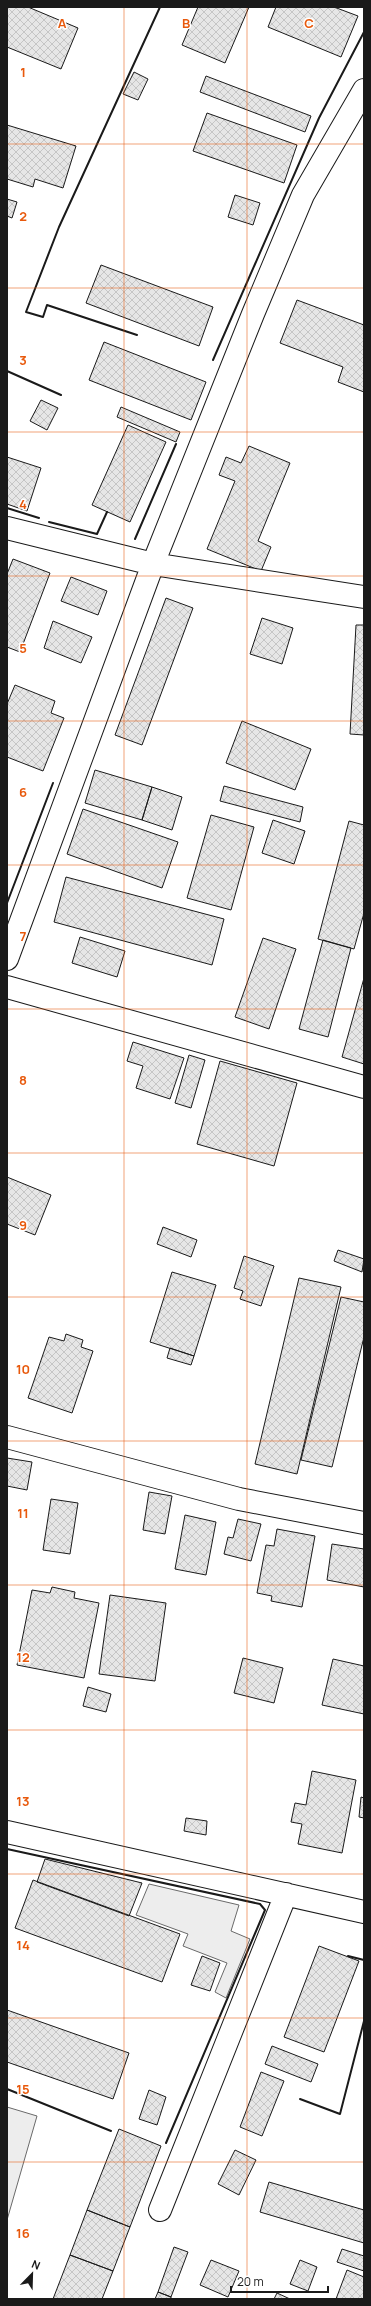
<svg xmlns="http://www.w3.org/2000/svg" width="371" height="2306" font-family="Manrope,sans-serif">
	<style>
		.built { fill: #ededed; stroke: #6a6a6a }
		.building { fill: url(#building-cross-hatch); stroke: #1a1a1a }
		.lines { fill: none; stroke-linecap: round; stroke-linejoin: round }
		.minor-casing { stroke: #1a1a1a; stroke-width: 24 }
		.minor { stroke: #fff; stroke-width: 22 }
		.wall { stroke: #1a1a1a; stroke-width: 2 }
		.grid { fill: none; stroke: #e8590c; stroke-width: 1; stroke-opacity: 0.55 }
		.grid-label { font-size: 13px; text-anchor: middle; font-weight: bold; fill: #e8590c; stroke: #fff; stroke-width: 3; stroke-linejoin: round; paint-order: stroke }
	</style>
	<defs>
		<pattern id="building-cross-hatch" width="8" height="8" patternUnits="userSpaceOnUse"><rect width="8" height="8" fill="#e6e6e6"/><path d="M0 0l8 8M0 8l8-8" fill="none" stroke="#c5c5c5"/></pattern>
	</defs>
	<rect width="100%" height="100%" fill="#fff"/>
	<!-- built -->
	<path class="built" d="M149 1884 239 1905 231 1931 250 1939 226 1998 215 1992 227 1963 183 1946 188 1934 136 1915Z
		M7 2107 37 2116 7 2220Z"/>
	<!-- building -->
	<path class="building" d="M7 7H28L78 28 61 69 7 47Z
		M198 7H249L225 63 182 45Z
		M276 7H334L358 16 341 57 268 27Z
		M134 72 148 79 138 100 123 94Z
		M206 76 311 116 305 132 200 92Z
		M207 113 297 145 284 183 193 151Z
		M7 125 76 146 63 188 35 179 33 187 7 179Z
		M235 195 260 203 253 225 228 217Z
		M7 199 17 202 12 218 7 216Z
		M101 265 213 307 199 346 86 303Z
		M297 300 364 325V392L338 382 343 367 280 343Z
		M104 342 206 382 191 420 89 380Z
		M41 400 58 408 47 430 30 421Z
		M121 407 180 432 176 442 117 417Z
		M128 425 166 442 130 522 92 505Z
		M249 446 290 463 258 541 271 547 261 571 207 549 235 481 219 475 226 457 241 463Z
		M7 457 41 468 27 511 7 504Z
		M13 559 50 573 20 652 7 647V574Z
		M71 577 107 591 98 615 61 601Z
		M166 598 193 608 142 745 115 735Z
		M262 618 293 628 282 664 250 654Z
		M53 621 92 637 81 663 44 648Z
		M356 625H364V735L350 734Z
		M15 685 55 701 51 713 64 718 43 771 7 757V704Z
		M242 721 311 749 295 790 226 763Z
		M95 770 152 787 142 820 85 803Z
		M224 786 303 807 300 822 220 801Z
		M152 787 182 797 172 830 142 820Z
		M83 809 178 842 162 888 67 854Z
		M211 815 254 827 231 910 187 898Z
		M273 820 305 831 294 864 262 853Z
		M349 821 364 825V913L354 949 318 939Z
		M66 877 224 919 212 965 54 922Z
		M80 937 125 951 117 977 72 963Z
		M263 938 296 949 269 1029 235 1017Z
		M323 940 351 948 328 1037 299 1029Z
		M364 978V1064L342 1057Z
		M133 1042 184 1058 170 1099 136 1088 143 1066 127 1061Z
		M189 1055 205 1060 191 1108 175 1103Z
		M220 1061 297 1083 274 1166 197 1144Z
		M7 1177 51 1195 35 1235 7 1224Z
		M163 1227 197 1240 191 1257 157 1244Z
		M338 1250 364 1259 362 1272 334 1261Z
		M244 1256 274 1266 261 1306 240 1299 243 1291 234 1288Z
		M172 1272 216 1285 194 1356 150 1342Z
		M299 1278 341 1287 297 1474 255 1464Z
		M341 1297 364 1302V1337L332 1467 301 1460Z
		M66 1334 83 1340 81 1347 93 1351 72 1413 28 1398 49 1337 64 1341Z
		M170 1348 194 1356 191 1365 167 1358Z
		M7 1458 32 1462 27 1490 7 1486Z
		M149 1492 172 1496 165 1534 143 1530Z
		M51 1499 78 1503 70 1554 43 1550Z
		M185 1515 216 1522 206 1575 175 1569Z
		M238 1519 261 1524 251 1561 224 1554 228 1537 233 1538Z
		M277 1529 315 1536 302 1607 271 1601 272 1596 257 1593 266 1545 274 1546Z
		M332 1544 364 1549V1587L327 1580Z
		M52 1587 75 1592 74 1598 99 1603 84 1678 17 1665 32 1590 50 1593Z
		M110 1595 166 1603 155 1681 99 1674Z
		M243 1658 283 1668 274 1703 234 1693Z
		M333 1659 364 1666V1714L322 1705Z
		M88 1687 111 1694 106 1712 83 1706Z
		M312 1771 356 1780 342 1853 298 1844 302 1824 291 1822 295 1803 306 1805Z
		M361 1797 364 1798V1818L359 1817Z
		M186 1818 207 1821 206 1835 184 1831Z
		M45 1859 142 1883 129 1916 37 1882Z
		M33 1880 180 1934 162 1982 15 1928Z
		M319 1946 359 1961 324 2052 284 2037Z
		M202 1956 220 1963 210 1991 191 1985Z
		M7 2010 129 2053 113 2099 7 2062Z
		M272 2046 318 2064 311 2082 265 2064Z
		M261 2072 284 2081 262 2136 240 2127Z
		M149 2090 166 2097 157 2125 139 2119Z
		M119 2129 161 2146 130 2227 87 2210Z
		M235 2150 256 2160 239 2195 218 2184Z
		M269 2182 364 2210V2243L260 2212Z
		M87 2210 130 2227 113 2271 70 2255Z
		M174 2247 188 2252 171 2297 158 2292Z
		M342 2249 364 2256V2271L337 2262Z
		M70 2255 113 2271 102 2299H53Z
		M211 2260 239 2271 228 2297 200 2285Z
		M300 2260 317 2267 308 2291 290 2284Z
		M347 2270 364 2277V2299H336Z
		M158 2292 171 2297V2299H155Z
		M277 2293 290 2299H274Z"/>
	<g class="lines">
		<defs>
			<path id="minor" d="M7 528 153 564 364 597
				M7 959 153 564 253 314 303 195 364 90
				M7 987 364 1087
				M7 1437 239 1499 364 1523
				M7 1832 364 1912
				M160 2210 286 1894"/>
		</defs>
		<!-- minor casing -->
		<use href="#minor" class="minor-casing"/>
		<!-- minor -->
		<use href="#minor" class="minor"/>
		<!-- wall -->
		<path class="wall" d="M137 335 47 305 43 317 26 312 59 227 160 7
			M213 360 319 118 364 32
			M7 371 61 395
			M7 508 39 518
			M49 522 97 534 107 512
			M135 539 176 444
			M7 903 53 783
			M7 1849 260 1904 265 1910 166 2143
			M348 1956 364 1960
			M7 2089 111 2131
			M300 2099 340 2114 364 2021"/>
	</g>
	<!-- grid -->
	<path class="grid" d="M124 7V2299M247 7V2299M7 144H364M7 288H364M7 432H364M7 576H364M7 721H364M7 865H364M7 1009H364M7 1153H364M7 1297H364M7 1441H364M7 1585H364M7 1730H364M7 1874H364M7 2018H364M7 2162H364"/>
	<g class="grid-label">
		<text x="62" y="28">A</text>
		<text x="186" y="28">B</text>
		<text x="309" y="28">C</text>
		<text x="23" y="77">1</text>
		<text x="23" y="221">2</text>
		<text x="23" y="365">3</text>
		<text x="23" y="509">4</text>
		<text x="23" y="653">5</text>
		<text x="23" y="797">6</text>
		<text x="23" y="941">7</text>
		<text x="23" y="1085">8</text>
		<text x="23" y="1230">9</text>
		<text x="23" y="1374">10</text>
		<text x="23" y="1518">11</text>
		<text x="23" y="1662">12</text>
		<text x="23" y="1806">13</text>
		<text x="23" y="1950">14</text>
		<text x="23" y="2094">15</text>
		<text x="23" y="2238">16</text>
	</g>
	<!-- border -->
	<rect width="371" height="2306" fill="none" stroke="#1a1a1a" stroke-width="16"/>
	<!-- north arrow -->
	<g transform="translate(32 2274) rotate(23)" stroke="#ffffff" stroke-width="3" paint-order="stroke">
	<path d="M0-3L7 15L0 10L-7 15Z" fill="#1a1a1a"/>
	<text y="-6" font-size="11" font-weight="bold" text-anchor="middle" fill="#1a1a1a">N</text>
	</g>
	<!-- scale -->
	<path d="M231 2286v6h97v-6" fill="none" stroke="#1a1a1a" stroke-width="2"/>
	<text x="237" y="2286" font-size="12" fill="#1a1a1a" stroke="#ffffff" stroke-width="3" paint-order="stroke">20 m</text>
</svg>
